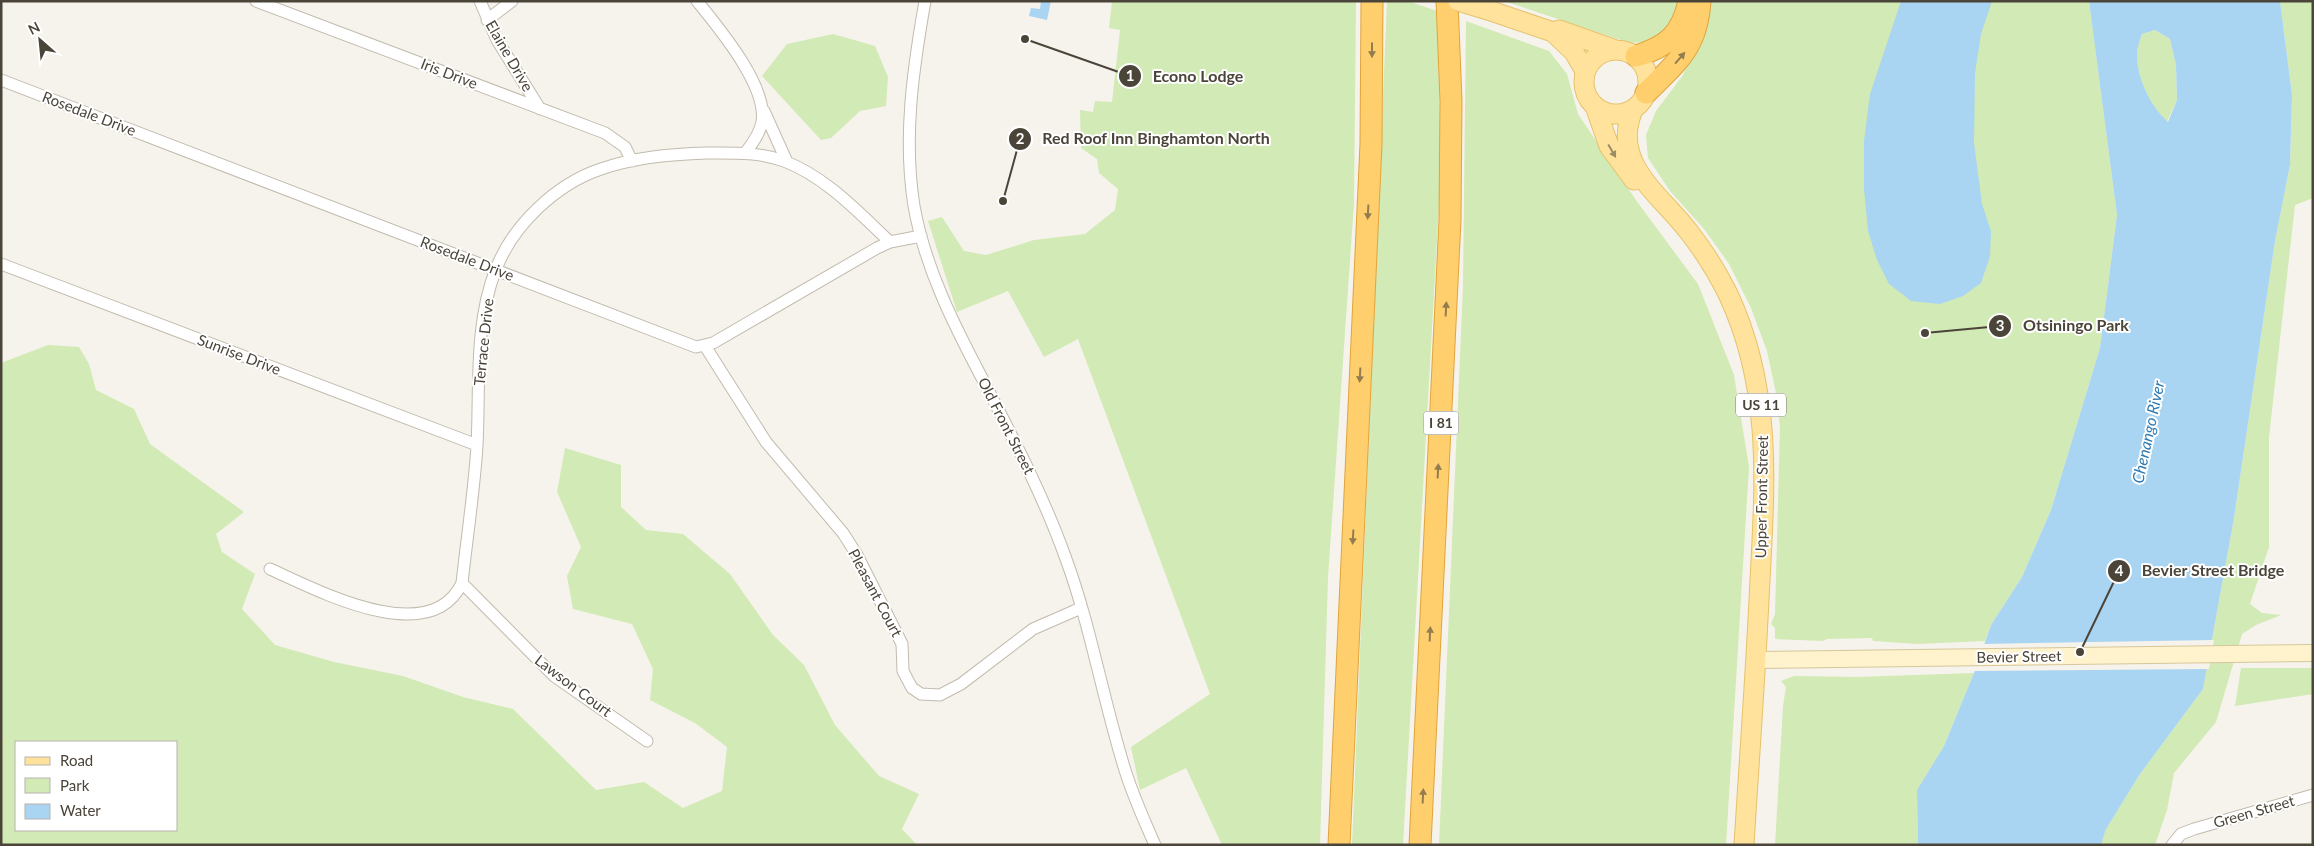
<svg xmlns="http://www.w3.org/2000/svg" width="2314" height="846" font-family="Lato,sans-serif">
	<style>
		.green { fill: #d2eab5; fill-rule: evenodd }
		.water { fill: #a9d4f2; fill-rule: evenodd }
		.pier { fill: #f6f3ec }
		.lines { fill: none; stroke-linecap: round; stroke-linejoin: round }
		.minor-casing { stroke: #c2bbae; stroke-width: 13 }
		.secondary-casing { stroke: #d6c79b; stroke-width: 18 }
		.primary-casing { stroke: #e6c16a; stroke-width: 21 }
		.motorway-casing { stroke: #e0a43c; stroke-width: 23 }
		.minor { stroke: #fff; stroke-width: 11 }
		.secondary { stroke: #fff3cd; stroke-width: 16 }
		.primary { stroke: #ffe39c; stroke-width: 19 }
		.motorway { stroke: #ffcf6e; stroke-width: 21 }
		.primary-bridge-casing { stroke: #e6c16a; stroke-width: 21; stroke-linecap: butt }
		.primary-bridge { stroke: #ffe39c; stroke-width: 19 }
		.oneway { fill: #937c4e }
		.oneway2 { fill: #9c8c66 }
		.labels { text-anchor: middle; stroke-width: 4; stroke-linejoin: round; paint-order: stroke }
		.shield { fill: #fff; stroke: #817c74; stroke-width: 1 }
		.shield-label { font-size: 14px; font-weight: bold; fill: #4b4439 }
		.street-label { font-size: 15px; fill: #4b4439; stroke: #fff }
		.water-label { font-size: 16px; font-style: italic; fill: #2e7ab2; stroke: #fff }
		.leader { fill: none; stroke: #4b4439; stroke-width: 2 }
		.callout-dot { fill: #4b4439; stroke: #fff; stroke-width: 2 }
		.mark-label { font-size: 15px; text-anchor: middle; font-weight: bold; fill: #fff }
		.callout-label { font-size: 16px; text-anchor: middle; font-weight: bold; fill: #4b4439; stroke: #fff; stroke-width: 4; stroke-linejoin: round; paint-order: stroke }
	</style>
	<rect width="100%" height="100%" fill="#f6f3ec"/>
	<!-- green -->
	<path class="green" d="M1112 1H1356L1354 203 1328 577 1320 845H1222L1186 768 1140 790 1131 747 1210 694 1078 339 1044 357 1008 291 957 312 928 221 942 217 964 251 986 255 1034 240 1085 234 1115 210 1118 189 1099 173 1097 159 1081 148 1080 110 1093 112 1095 101 1112 102 1120 30 1109 28Z
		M1387 1H1408L1437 11 1441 168 1403 845H1352Z
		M1504 1H1679L1673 28 1655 41 1630 43Z
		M1708 1H2089L2117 215 2100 348 2051 510 2022 577 1991 625 1985 641 1917 644 1873 641 1872 638 1827 639 1823 641 1775 639V628L1771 624 1775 614 1780 427 1776 393 1767 351 1751 308 1729 264 1704 229 1670 191 1648 158 1646 135 1656 111 1683 75 1708 6Z
		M2280 1H2313V198L2295 205 2269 437V547L2250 604 2262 613 2281 615 2256 625 2242 634 2216 722 2174 773 2167 810 2155 845H2101L2106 829 2140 774 2203 689 2234 518 2275 241 2290 165 2292 95Z
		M1466 21 1549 51 1567 74 1578 114 1638 203 1698 284 1734 375 1749 467 1726 845H1439L1463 286Z
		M2155 30 2170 39 2176 65 2177 100 2167 122C2150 106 2137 78 2137 54 2137 47 2140 40 2142 34Z
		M833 34 875 46 888 77 886 106 860 111 831 138 821 140 762 76 787 44Z
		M48 345 79 347 89 364 96 390 134 409 150 444 244 512 216 534 222 552 255 574 242 609 275 645 334 662 403 676 463 697 513 709 596 790 644 782 683 808 722 791 727 747 695 723 650 700 653 669 632 624 573 609 567 576 581 547 557 492 565 448 621 465V507L646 530 683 534 730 574 773 635 804 665 835 725 879 776 919 794 902 829 917 845H1V363ZM16 742H176V830H16Z
		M2241 668H2313V694L2235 706Z
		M1974 673 1944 746 1917 790 1918 845H1775L1783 706 1786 687 1781 681 1794 676 1857 677Z"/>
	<!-- water -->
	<path class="water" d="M1041 1H1051L1047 20 1029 16 1031 8 1040 9Z
		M1901 1H1992L1981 34 1975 73 1974 143 1982 204 1991 231 1990 256 1981 283 1963 296 1940 304 1911 301 1889 284 1877 260 1868 231 1864 189V141L1870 94Z
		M2089 1H2280L2292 95 2290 165 2275 241 2234 518 2203 689 2140 774 2106 829 2101 845H1918L1917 790 1944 746 1974 673 1991 625 2022 577 2051 510 2100 348 2117 215ZM2155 30 2170 39 2176 65 2177 100 2168 122C2150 106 2137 78 2137 54 2137 48 2140 40 2142 34Z"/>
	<!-- pier -->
	<path class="pier" d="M2214 640 2209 669 1972 671 1981 644Z"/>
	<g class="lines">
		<defs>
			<path id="minor" d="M256 1 605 133 625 147 632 161
				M480 1 497 40 540 109
				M697 1C718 27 768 86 762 122 760 133 753 143 746 152
				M925 1C913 69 903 138 914 206 925 268 954 325 983 380 1013 438 1044 497 1066 559 1091 627 1103 700 1125 770 1133 796 1144 820 1155 845
				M487 20 512 1
				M1 80 696 347 713 343 877 248 890 242 921 236
				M764 111 787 162
				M1 264 477 445
				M705 346 766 442 843 533 857 555 902 644 903 671 912 688 921 694 940 695 961 684 1033 629 1081 608
				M270 569C315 589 430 651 462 583 467 537 474 492 477 446 480 388 474 324 496 269 513 225 556 184 601 169 635 157 671 154 707 153 734 153 759 152 784 161 826 177 858 212 890 242
				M462 583 554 676 647 741
				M2172 845 2181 834 2194 829 2313 795"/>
			<path id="secondary" d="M1755 660 2313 653"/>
			<path id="primary" d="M1494 12 1553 32 1559 30 1613 49
				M1553 32 1574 52 1585 71
				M1584 82a32 32 0 1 1 64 0a32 32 0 1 1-64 0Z
				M1595 106 1609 146 1634 180
				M1633 110C1610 163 1661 195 1689 232 1704 251 1717 272 1728 294 1775 394 1764 494 1759 600 1755 682 1749 763 1744 845"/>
			<path id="motorway" d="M1636 56C1667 47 1682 34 1689 1
				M1646 93C1677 62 1697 48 1700 1
				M1339 845 1371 144 1372 1
				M1420 845 1450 220 1451 101 1447 1"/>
		</defs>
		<!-- minor casing -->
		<use href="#minor" class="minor-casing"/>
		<!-- secondary casing -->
		<use href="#secondary" class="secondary-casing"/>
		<!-- primary casing -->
		<use href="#primary" class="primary-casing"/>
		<!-- motorway casing -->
		<use href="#motorway" class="motorway-casing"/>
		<!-- minor -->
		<use href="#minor" class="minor"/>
		<!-- secondary -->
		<use href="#secondary" class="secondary"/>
		<!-- primary -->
		<use href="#primary" class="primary"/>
		<!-- motorway -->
		<use href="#motorway" class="motorway"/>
		<defs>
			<path id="primary-bridge" d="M1458 1 1494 12"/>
		</defs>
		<!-- primary-bridge casing -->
		<use href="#primary-bridge" class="primary-bridge-casing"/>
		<!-- primary-bridge -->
		<use href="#primary-bridge" class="primary-bridge"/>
	</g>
	<!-- one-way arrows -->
	<defs><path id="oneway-solid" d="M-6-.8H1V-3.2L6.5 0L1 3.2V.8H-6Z" transform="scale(1.25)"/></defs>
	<g class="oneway">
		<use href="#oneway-solid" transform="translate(1372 50) rotate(90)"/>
		<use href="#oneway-solid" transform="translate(1680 58) rotate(-49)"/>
		<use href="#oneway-solid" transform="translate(1368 212) rotate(93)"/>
		<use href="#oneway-solid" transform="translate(1446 309) rotate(-87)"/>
		<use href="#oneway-solid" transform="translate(1360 375) rotate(93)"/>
		<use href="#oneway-solid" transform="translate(1438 471) rotate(-87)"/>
		<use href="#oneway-solid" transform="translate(1353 537) rotate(93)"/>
		<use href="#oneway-solid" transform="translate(1430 634) rotate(-87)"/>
		<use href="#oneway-solid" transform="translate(1423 796) rotate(-87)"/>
	</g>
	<use class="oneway2" href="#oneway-solid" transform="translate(1612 151) rotate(60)"/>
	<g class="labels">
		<!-- shield labels -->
		<g class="shield">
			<rect x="1736" y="393.5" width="50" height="23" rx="4"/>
			<rect x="1423.5" y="411.5" width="35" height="23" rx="4"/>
		</g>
		<g class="shield-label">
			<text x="1761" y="410">US 11</text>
			<text x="1441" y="428">I 81</text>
		</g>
		<!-- street labels -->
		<g class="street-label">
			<text transform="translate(509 56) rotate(60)" y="5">Elaine Drive</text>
			<text transform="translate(449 74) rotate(21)" y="5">Iris Drive</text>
			<text transform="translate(89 114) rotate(21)" y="5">Rosedale Drive</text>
			<text transform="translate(467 259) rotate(21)" y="5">Rosedale Drive</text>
			<text transform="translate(484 342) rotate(-84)" y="5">Terrace Drive</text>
			<text transform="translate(239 355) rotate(21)" y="5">Sunrise Drive</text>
			<text transform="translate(1006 426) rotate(63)" y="5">Old Front Street</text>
			<text transform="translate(1762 497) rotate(-89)" y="5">Upper Front Street</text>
			<text transform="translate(875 593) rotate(62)" y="5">Pleasant Court</text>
			<text transform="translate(2019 657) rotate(-1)" y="5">Bevier Street</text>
			<text transform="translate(573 686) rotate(37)" y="5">Lawson Court</text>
			<text transform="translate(2254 812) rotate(-16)" y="5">Green Street</text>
		</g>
		<!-- water labels -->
		<g class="water-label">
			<text transform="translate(2148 432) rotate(-78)" y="6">Chenango River</text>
		</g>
	</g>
	<!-- callouts -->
	<path class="leader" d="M1025 39L1130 76M1003 201L1020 139M1925 333L2000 326M2080 652L2119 571"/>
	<g class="callout-dot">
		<circle cx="1025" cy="39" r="5"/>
		<circle cx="1003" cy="201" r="5"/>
		<circle cx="1925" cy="333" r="5"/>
		<circle cx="2080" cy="652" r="5"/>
		<circle cx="1130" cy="76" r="12"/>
		<circle cx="1020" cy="139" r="12"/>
		<circle cx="2000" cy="326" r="12"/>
		<circle cx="2119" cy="571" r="12"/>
	</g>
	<g class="mark-label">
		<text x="1130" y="81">1</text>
		<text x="1020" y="144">2</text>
		<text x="2000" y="331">3</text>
		<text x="2119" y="576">4</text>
	</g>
	<g class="callout-label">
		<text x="1198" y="82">Econo Lodge</text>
		<text x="1156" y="144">Red Roof Inn Binghamton North</text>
		<text x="2076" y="331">Otsiningo Park</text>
		<text x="2213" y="576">Bevier Street Bridge</text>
	</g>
	<!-- border -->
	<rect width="2314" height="846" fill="none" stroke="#4b4439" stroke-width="5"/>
	<!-- legend -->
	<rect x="15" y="741" width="162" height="90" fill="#ffffff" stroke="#b7b4b0"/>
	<rect x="25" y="757" width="25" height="8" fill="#ffe39c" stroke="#b7b4b0"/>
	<text x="60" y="766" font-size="15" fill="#4b4439">Road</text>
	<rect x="25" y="778" width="25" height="15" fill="#d2eab5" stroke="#b7b4b0"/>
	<text x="60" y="791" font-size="15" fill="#4b4439">Park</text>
	<rect x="25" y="804" width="25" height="15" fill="#a9d4f2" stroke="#b7b4b0"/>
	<text x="60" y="816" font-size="15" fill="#4b4439">Water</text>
	<!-- north arrow -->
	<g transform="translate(40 40) rotate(333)" stroke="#ffffff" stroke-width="4" paint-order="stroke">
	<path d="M0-4L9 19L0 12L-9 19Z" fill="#4b4439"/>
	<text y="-8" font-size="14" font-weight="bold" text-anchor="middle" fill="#4b4439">N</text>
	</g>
</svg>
